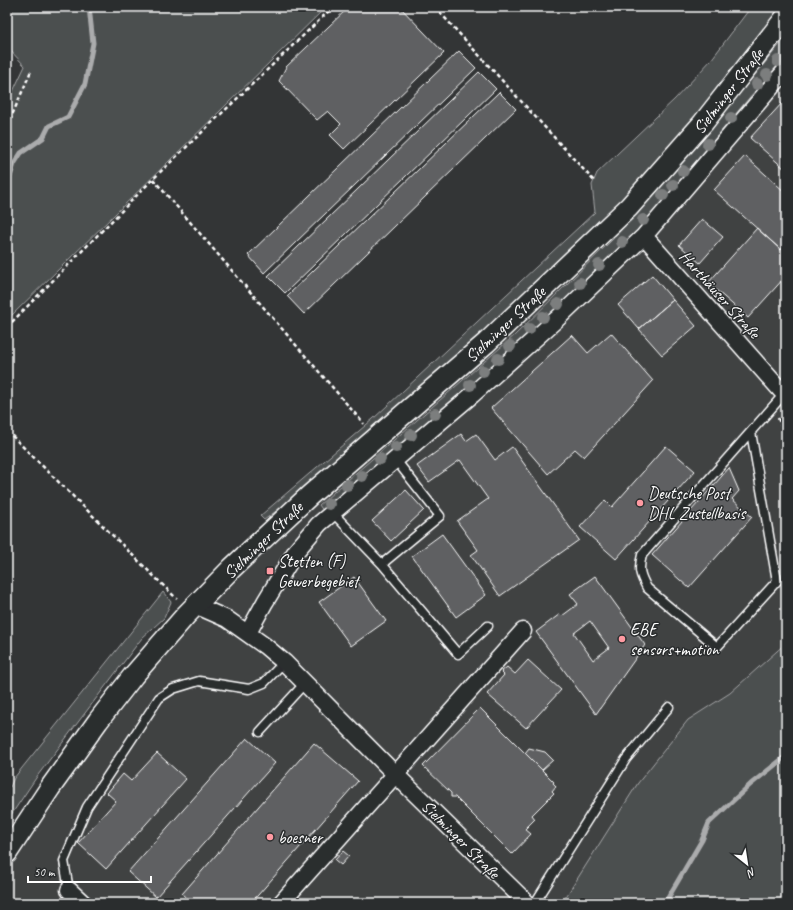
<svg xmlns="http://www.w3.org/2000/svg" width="793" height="910" font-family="Caveat,sans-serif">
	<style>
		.built { fill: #404243 }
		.green { fill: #4c4f50; stroke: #a6a7a8 }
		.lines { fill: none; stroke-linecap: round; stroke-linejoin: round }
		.stream { stroke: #abacad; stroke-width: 5 }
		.building { fill: #5f6162; stroke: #fff; fill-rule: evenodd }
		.service-casing { stroke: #fff; stroke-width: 11 }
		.minor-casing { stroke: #fff; stroke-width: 19 }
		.tertiary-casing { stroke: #fff; stroke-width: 23 }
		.path { stroke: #fff; stroke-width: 2.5; stroke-dasharray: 4 3; stroke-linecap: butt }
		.service { stroke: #2a2d2e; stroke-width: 8 }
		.minor { stroke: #2a2d2e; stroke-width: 16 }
		.tertiary { stroke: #2a2d2e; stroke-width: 20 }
		.tree { fill: #7c7e7e }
		.poi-dot { fill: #ff9aa2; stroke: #2a2d2e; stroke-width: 1.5 }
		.labels { text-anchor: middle; stroke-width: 3; stroke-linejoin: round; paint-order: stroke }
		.street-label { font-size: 17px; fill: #fff; stroke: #2a2d2e }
		.poi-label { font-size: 17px; fill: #fff; stroke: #2a2d2e; text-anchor: start }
	</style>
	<rect width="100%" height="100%" fill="#333536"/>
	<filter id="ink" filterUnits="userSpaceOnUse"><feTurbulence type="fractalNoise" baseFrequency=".025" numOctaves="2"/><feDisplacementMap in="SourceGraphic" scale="8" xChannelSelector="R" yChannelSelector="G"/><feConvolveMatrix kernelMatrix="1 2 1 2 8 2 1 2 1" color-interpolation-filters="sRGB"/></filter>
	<g filter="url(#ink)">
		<!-- built -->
		<path class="built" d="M786 17V648L563 903H7V853L133 676 376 438Z"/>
		<!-- green -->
		<path class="green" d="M7 7H326L7 320V104L25 66 7 47Z
			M751 7H784L699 114 626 198 573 253 322 477 264 520 260 516 373 419 595 212 592 185 597 173 675 99 711 60Z
			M786 37V56L749 98 637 232 608 261 451 405 324 512 319 505 515 335 613 239 700 142Z
			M163 592 171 602 164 618 142 638 38 775 7 821V786L10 787 14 778Z
			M786 643V903H562L638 783 688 720 730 693Z"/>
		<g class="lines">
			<!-- stream -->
			<path class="stream" d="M7 186 14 164 21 153 43 138 49 126 68 117 85 84 93 43 89 7
				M665 903 702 840 709 823 751 784 786 756"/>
		</g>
		<!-- building -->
		<path class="building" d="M349 7H400L444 53 344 149 330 135 341 124 328 111 317 120 279 81 286 67Z
			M459 51 476 68 264 273 248 255Z
			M479 72 496 89 285 293 268 276Z
			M499 92 516 109 304 314 287 296Z
			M783 102 786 105V170L750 138Z
			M745 156 786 193V244L781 250 714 190Z
			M702 219 723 237 700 263 679 245Z
			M757 228 781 250 786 244V276L748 318 708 283Z
			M652 275 673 300 639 329 618 305Z
			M673 300 696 326 662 355 639 329Z
			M611 333 653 381 584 457 575 449 548 474 491 408 572 335 588 353Z
			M461 434 466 441 476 434 495 460 512 447 579 540 500 596 471 555 478 550 457 521 488 499 460 460 429 482 417 466Z
			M666 446 695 471 616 559 580 527 605 500 612 507Z
			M729 468 739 491 732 499 752 517 689 588 652 555Z
			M406 490 424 510 391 541 372 521Z
			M442 534 486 595 456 617 412 556Z
			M595 576 645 645 596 714 536 632 560 614 562 616 578 604 570 594ZM590 621 609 648 593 660 574 633Z
			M354 577 386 621 351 646 319 602Z
			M528 660 561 690 526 728 487 694 504 675 501 672 507 667 515 674Z
			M480 708 554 782 553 783 556 786 552 791 554 793 532 815 535 819 525 829 531 834 512 854 455 797H451V793L423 766Z
			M247 738 275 763 156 897 128 872Z
			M314 743 358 781 251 903H192L182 894Z
			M529 748 545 752 553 760 542 770 525 753Z
			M157 753 186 779 106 869 78 843 116 801 107 793 123 774 131 781Z
			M343 851 349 856 341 865 335 860Z"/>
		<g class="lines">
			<defs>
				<path id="service" d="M751 432 777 581 717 647 647 588C640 575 638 570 642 555L784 394
					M333 513 382 564 440 516 395 459
					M382 564 458 654 488 626
					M260 732 305 683
					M69 890 64 861 87 807 159 698 173 689 199 681 249 689 264 683 284 662
					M535 903 626 759 669 707"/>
				<path id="minor" d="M644 236 784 394
					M195 605 227 619 265 646 284 662 396 775 527 903
					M248 633 265 602 296 551 319 524 472 395 557 319 644 236 786 70
					M69 890 83 903
					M281 903 523 631"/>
				<path id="tertiary" d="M7 853 50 788 98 721 133 676 186 615 232 568 310 495 486 343 629 207 703 123 786 17"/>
			</defs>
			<!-- service casing -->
			<use href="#service" class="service-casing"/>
			<!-- minor casing -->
			<use href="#minor" class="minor-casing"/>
			<!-- tertiary casing -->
			<use href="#tertiary" class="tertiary-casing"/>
			<!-- path -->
			<path class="path" d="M435 7 594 181
				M7 127 31 71
				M153 179 364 424
				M7 327 153 179 333 7
				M778 418 786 438
				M7 431 177 599"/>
			<!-- service -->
			<use href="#service" class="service"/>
			<!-- minor -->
			<use href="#minor" class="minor"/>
			<!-- tertiary -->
			<use href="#tertiary" class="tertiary"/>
		</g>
		<!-- trees -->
		<g class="tree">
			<circle cx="778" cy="61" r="6"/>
			<circle cx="767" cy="75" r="6"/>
			<circle cx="757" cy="84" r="6"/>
			<circle cx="731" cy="118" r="6"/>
			<circle cx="708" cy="144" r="6"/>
			<circle cx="683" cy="171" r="6"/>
			<circle cx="673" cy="185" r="6"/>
			<circle cx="663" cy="195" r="6"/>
			<circle cx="643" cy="220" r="6"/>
			<circle cx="622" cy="242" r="6"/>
			<circle cx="599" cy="265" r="6"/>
			<circle cx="580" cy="283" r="6"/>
			<circle cx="558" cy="304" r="6"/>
			<circle cx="543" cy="317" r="6"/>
			<circle cx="529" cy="329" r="6"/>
			<circle cx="510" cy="346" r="6"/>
			<circle cx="498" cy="359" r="6"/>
			<circle cx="483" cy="371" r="6"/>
			<circle cx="470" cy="385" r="6"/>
			<circle cx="435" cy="414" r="6"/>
			<circle cx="411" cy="435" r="6"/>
			<circle cx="396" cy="447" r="6"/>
			<circle cx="380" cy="459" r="6"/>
			<circle cx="362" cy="476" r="6"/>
			<circle cx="347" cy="485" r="6"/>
			<circle cx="329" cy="504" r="6"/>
		</g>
	</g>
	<!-- markers -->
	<g class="poi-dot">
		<circle cx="640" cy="503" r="4"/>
		<rect x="266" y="567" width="8" height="8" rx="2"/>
		<circle cx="622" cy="639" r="4"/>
		<circle cx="270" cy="837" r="4"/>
	</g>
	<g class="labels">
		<!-- street labels -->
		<g class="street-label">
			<text transform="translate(728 91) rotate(-52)" y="6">Sielminger Straße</text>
			<text transform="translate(720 294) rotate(48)" y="6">Harthäuser Straße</text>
			<text transform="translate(505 324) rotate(-43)" y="6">Sielminger Straße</text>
			<text transform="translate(263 540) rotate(-44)" y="6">Sielminger Straße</text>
			<text transform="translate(461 839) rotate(45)" y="6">Sielminger Straße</text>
		</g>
		<!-- poi labels -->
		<g class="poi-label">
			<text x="648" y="499">Deutsche Post<tspan x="648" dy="20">DHL Zustellbasis</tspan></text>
			<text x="278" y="567">Stetten (F)<tspan x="278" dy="20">Gewerbegebiet</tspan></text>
			<text x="630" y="635">EBE<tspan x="630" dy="20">sensors+motion</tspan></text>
			<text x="278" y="843">boesner</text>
		</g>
	</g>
	<!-- margin -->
	<rect width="793" height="910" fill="none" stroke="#2a2d2e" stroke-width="24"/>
	<rect x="12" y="12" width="769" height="886" fill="none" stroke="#fff" stroke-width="1.5" filter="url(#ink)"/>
	<!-- north arrow -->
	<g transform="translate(747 864) rotate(150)" stroke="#2a2d2e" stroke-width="3" paint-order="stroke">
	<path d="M0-3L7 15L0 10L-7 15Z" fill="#ffffff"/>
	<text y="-6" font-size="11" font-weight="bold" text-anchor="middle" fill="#ffffff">N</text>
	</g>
	<!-- scale -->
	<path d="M28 876v6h123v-6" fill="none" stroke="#ffffff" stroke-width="2"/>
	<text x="34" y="876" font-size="12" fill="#ffffff" stroke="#2a2d2e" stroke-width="3" paint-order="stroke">50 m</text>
</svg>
